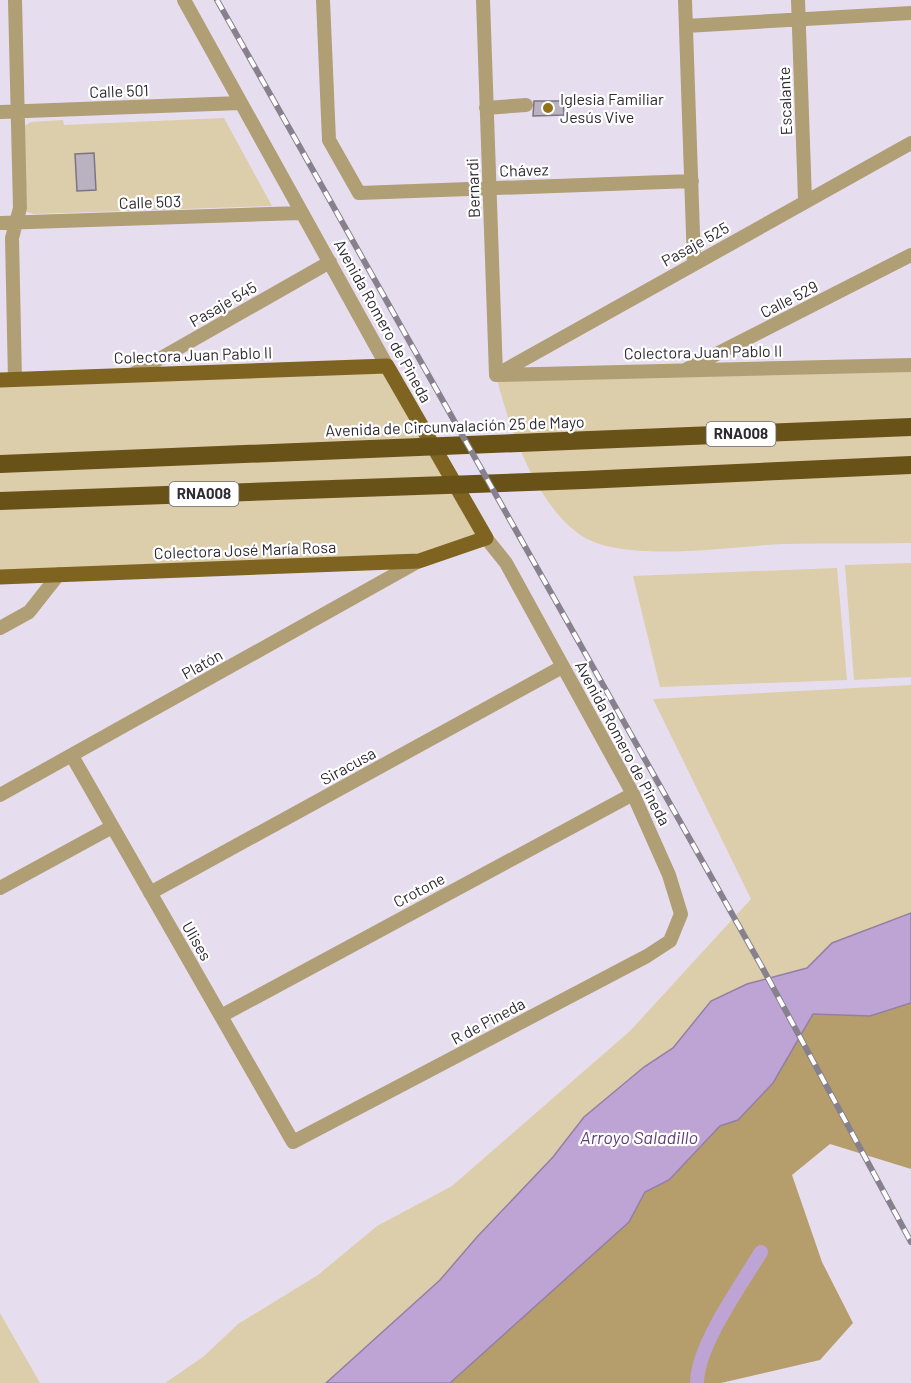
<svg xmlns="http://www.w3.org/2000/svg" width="911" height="1383" font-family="Barlow,sans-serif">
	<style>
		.green { fill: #dccdab }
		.forest { fill: #b59e6b }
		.water { fill: #bda4d4; stroke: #9280a3; stroke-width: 1.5 }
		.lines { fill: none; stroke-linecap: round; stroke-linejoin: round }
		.canal { stroke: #bda4d4; stroke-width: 14 }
		.building { fill: #bab1c1; stroke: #7b7483; stroke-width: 1.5 }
		.minor { stroke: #b09e75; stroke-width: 14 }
		.major { stroke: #7f6421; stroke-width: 15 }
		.highway { stroke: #695217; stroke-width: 18 }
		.rail-casing { stroke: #87818d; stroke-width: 6 }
		.rail { stroke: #fff; stroke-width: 4; stroke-dasharray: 11; stroke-linecap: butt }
		.poi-dot { fill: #937219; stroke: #fff; stroke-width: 2 }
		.labels { text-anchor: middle; stroke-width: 4.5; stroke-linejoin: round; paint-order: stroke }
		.shield { fill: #fff; stroke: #6d6b70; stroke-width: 1.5 }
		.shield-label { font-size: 15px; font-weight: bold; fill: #2e2b32 }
		.street-label { font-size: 16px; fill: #2e2b32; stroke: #fff }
		.poi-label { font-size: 16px; fill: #2e2b32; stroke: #fff; text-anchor: start }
		.water-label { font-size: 18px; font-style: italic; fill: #5f3c79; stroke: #fff }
	</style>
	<rect width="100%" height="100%" fill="#e6deef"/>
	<!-- green -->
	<path class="green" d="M224 118 272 206 34 214 27 212 24 126 31 122 63 120 64 125Z
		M911 365V543C869 544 826 543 784 544 730 546 627 564 582 536 536 506 508 425 496 375Z
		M387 366 486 538 419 561 0 577V380Z
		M911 563V677L854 680 845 565Z
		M837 568 847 680 660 687 633 576Z
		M911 685V913L832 943 807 968 747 984 711 1001 673 1048 644 1067 584 1117 553 1157 477 1237 441 1280 326 1383H165L203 1357 238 1324 318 1275 377 1226 452 1186 630 1031 751 899 653 699Z
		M0 1313 40 1383H0Z"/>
	<!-- forest -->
	<path class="forest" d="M911 1003V1169L830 1144 792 1175 822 1262 853 1323 820 1360 721 1383H450L629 1222 645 1192 669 1180 720 1126 738 1120 773 1083 813 1014 870 1016Z"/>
	<!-- water -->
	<path class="water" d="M911 913V1003L870 1016 813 1014 773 1083 738 1120 720 1126 669 1180 645 1192 629 1222 450 1383H326L440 1280 477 1237 553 1157 584 1117 644 1067 673 1048 711 1001 747 984 807 968 832 943Z"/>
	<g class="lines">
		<!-- canal -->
		<path class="canal" d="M697 1383C697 1346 741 1285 761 1252"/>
	</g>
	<!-- building -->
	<path class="building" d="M534 101H563L564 115 533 116Z
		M94 153 96 190 77 191 75 154Z"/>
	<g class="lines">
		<!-- minor -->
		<path class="minor" d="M15 0 20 208 12 238 15 380
			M184 0 387 366
			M323 0 329 140 359 193 692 181
			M483 0 496 375
			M685 0 694 263
			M798 0 805 200
			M686 26 911 13
			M486 108 526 105
			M0 112 240 103
			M0 223 301 213
			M685 370 911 255
			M133 374 330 262
			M496 375 911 143
			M498 375 911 365
			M0 628 29 612 59 574
			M72 756 293 1142 647 956 670 941 681 914 669 875 633 794 506 563 486 538
			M0 795 419 561
			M0 888 112 827
			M150 893 562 667
			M221 1016 633 794"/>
		<!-- major -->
		<path class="major" d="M0 380 387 366 486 538 419 561 0 577"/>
		<!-- highway -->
		<path class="highway" d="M0 464 911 427
			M0 501 584 480 911 465"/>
		<defs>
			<path id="rail" d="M217 0 762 967 911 1242"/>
		</defs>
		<!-- rail casing -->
		<use href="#rail" class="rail-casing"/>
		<!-- rail -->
		<use href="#rail" class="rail"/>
	</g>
	<!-- markers -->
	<circle class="poi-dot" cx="548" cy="108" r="6"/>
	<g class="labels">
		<!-- shield labels -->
		<g class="shield">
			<rect x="706.5" y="422" width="69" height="24" rx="4.5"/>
			<rect x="169.5" y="482" width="69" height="24" rx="4.5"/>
		</g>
		<g class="shield-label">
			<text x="741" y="439">RNA008</text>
			<text x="204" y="499">RNA008</text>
		</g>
		<!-- street labels -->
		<g class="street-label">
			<text transform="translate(119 91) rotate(-2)" y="6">Calle 501</text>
			<text transform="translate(785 101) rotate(-92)" y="6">Escalante</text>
			<text transform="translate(524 170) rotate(-2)" y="6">Chávez</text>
			<text transform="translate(473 188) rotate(-92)" y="6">Bernardi</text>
			<text transform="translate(150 202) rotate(-2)" y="6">Calle 503</text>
			<text transform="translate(695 244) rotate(-29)" y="6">Pasaje 525</text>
			<text transform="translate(789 299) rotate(-27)" y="6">Calle 529</text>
			<text transform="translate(223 304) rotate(-30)" y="6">Pasaje 545</text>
			<text transform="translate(383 321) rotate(61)" y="6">Avenida Romero de Pineda</text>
			<text transform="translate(703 352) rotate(-1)" y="6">Colectora Juan Pablo II</text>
			<text transform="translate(193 355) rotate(-2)" y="6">Colectora Juan Pablo II</text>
			<text transform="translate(455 426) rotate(-2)" y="6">Avenida de Circunvalación 25 de Mayo</text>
			<text transform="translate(245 550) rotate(-2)" y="6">Colectora José María Rosa</text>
			<text transform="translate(202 664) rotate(-29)" y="6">Platón</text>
			<text transform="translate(623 743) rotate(62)" y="6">Avenida Romero de Pineda</text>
			<text transform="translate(348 766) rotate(-29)" y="6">Siracusa</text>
			<text transform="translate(419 890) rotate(-28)" y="6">Crotone</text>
			<text transform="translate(197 941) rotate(60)" y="6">Ulises</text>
			<text transform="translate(488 1021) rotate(-28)" y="6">R de Pineda</text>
		</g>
		<!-- poi labels -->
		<g class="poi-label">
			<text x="560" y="105">Iglesia Familiar<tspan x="560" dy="18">Jesús Vive</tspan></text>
		</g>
		<!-- water labels -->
		<g class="water-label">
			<text x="639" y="1144">Arroyo Saladillo</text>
		</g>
	</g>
</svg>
